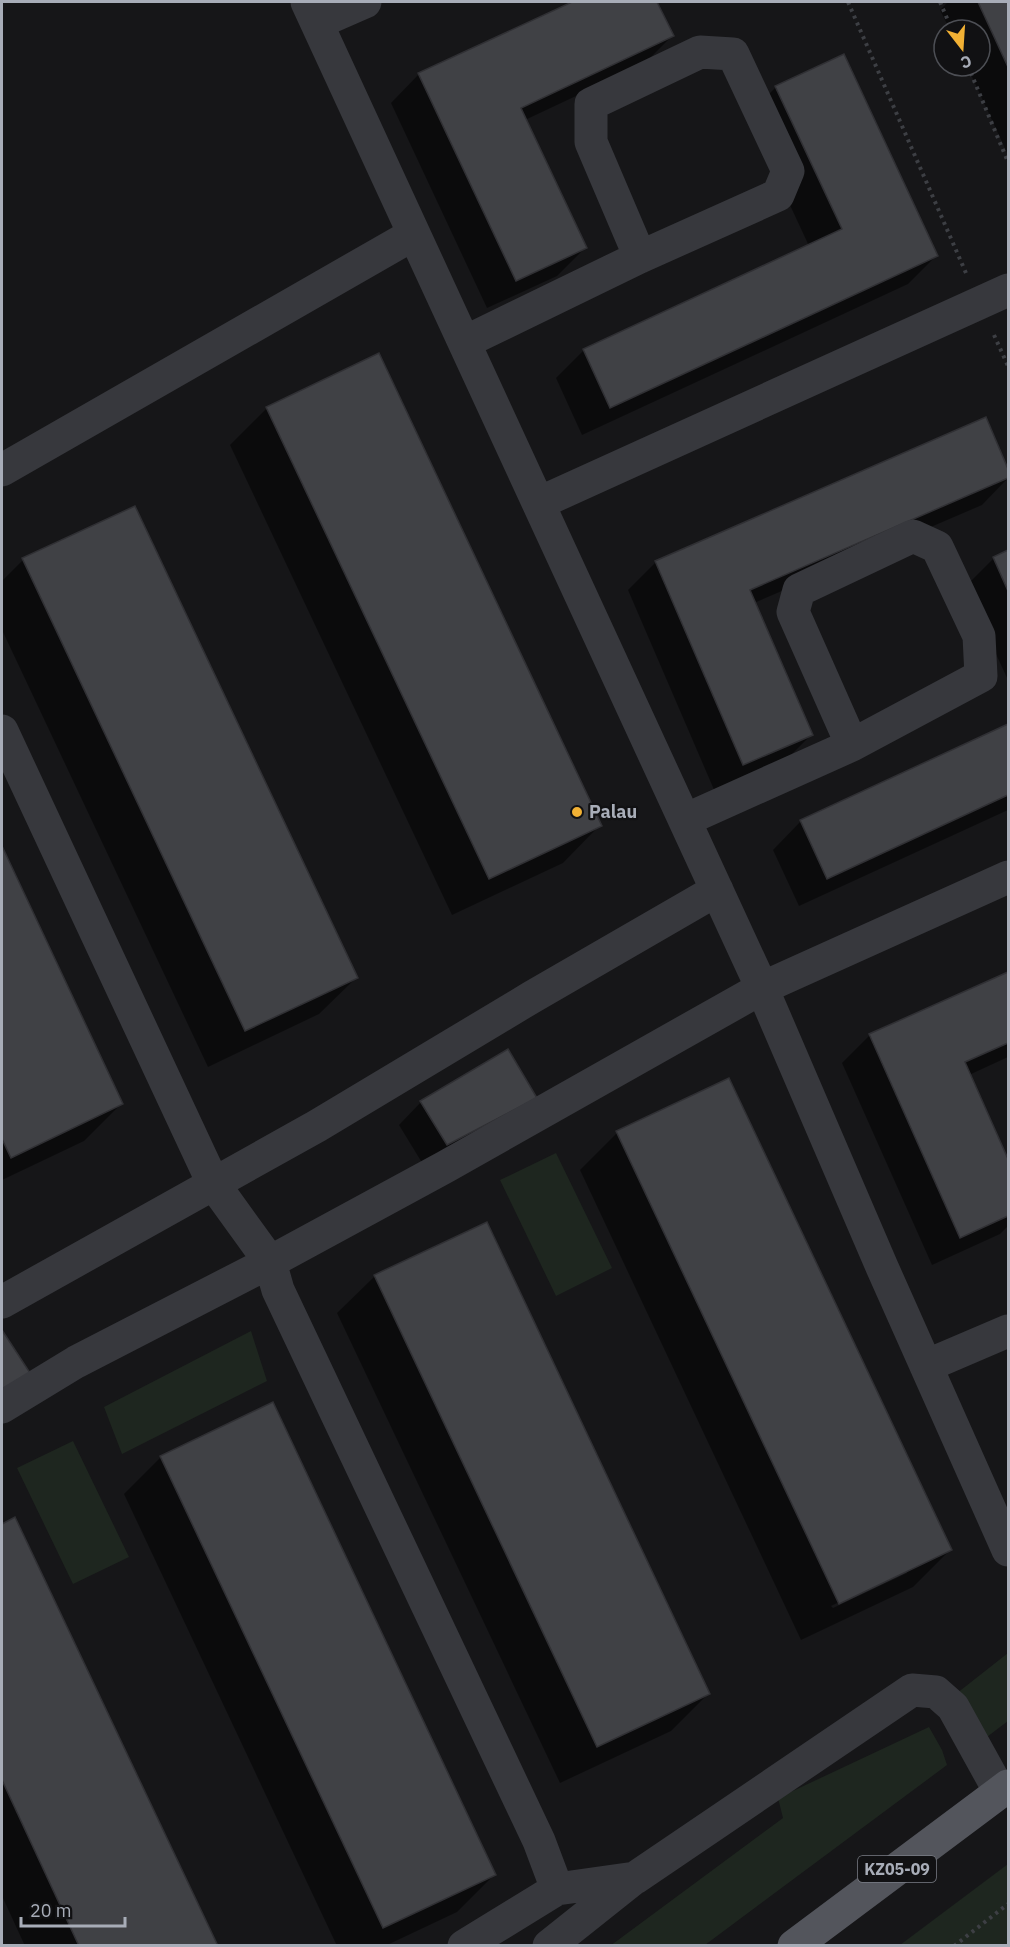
<svg xmlns="http://www.w3.org/2000/svg" width="1010" height="1947" font-family="'IBM Plex Sans',sans-serif">
	<style>
		.green { fill: #1e261f }
		.shadow { fill: #0007; fill-rule: evenodd }
		.building { fill: #404145; stroke: #303034; stroke-width: 1.5 }
		.lines { fill: none; stroke-linecap: round; stroke-linejoin: round }
		.path { stroke: #3d3f44; stroke-width: 4; stroke-dasharray: 3 4.5; stroke-linecap: butt }
		.minor { stroke: #37383d; stroke-width: 33 }
		.major { stroke: #53555c; stroke-width: 33 }
		.poi-dot { fill: #f2b134; stroke: #111113; stroke-width: 2 }
		.labels { text-anchor: middle; stroke-width: 4.5; stroke-linejoin: round; paint-order: stroke }
		.shield { fill: #111113; stroke: #7b7e86; stroke-width: 1.5 }
		.shield-label { font-size: 16px; font-weight: bold; fill: #a8adb8 }
		.poi-label { font-size: 18px; font-weight: bold; fill: #a8adb8; stroke: #111113; text-anchor: start }
	</style>
	<rect width="100%" height="100%" fill="#161618"/>
	<!-- green -->
	<path class="green" d="M556 1153 612 1268 556 1296 500 1180Z
		M251 1331 267 1381 122 1454 104 1407Z
		M73 1441 129 1557 73 1584 17 1468Z
		M1008 1653V1721L975 1746 947 1701Z
		M929 1727 942 1750 947 1765 705 1945 610 1946 783 1818 778 1798Z
		M1008 1864V1945H900Z"/>
	<!-- shadow -->
	<path class="shadow" d="M576 2H656L672 36 644 64 525 120 585 248 557 276 487 308 391 103 419 74Z
		M948 2H1008V155L967 66H980V30H950L940 10Z
		M776 87 936 256 908 284 582 435 556 378 584 350 809 246 748 115Z
		M267 408 600 825 563 863 452 915 230 445Z
		M985 419 1008 473V478L982 505 754 603 811 735 783 763 715 792 628 590 656 562Z
		M1008 551V680L965 587 994 558Z
		M23 560 357 977 319 1014 208 1067 2 630V581Z
		M1008 726V810L799 906 773 850 801 821Z
		M2 849 122 1103 84 1141 2 1180Z
		M1008 973V1057L969 1075 1008 1163V1226L1000 1234 932 1265 842 1063 870 1035Z
		M508 1051 535 1097 424 1166 399 1125 421 1102Z
		M728 1080 950 1550 913 1587 801 1640 580 1170 617 1133ZM907 1569V1573L833 1608 831 1606Z
		M375 1276 708 1694 671 1731 560 1783 337 1313Z
		M2 1332 30 1376 2 1399Z
		M161 1457 494 1875 457 1912 385 1946H337L124 1494Z
		M15 1519 216 1946H25L2 1896V1525Z"/>
	<!-- building -->
	<path class="building" d="M572 2H657L674 36 521 108 587 248 516 281 418 73Z
		M978 2H1008V67Z
		M844 54 938 256 610 408 583 349 842 229 775 86Z
		M379 353 602 826 489 879 266 407Z
		M986 417 1008 469V478L750 590 813 735 743 765 655 561Z
		M135 506 358 978 245 1031 22 558Z
		M1008 550V591L993 557Z
		M1008 724V795L827 879 800 820Z
		M2 846 123 1104 11 1158 2 1139Z
		M1008 972V1043L965 1062 1008 1159V1216L960 1238 869 1034Z
		M508 1049 537 1098 447 1145 420 1101Z
		M729 1078 952 1550 839 1604 616 1131Z
		M487 1222 710 1694 597 1747 374 1275Z
		M2 1330 32 1376 2 1394Z
		M273 1402 496 1875 383 1928 160 1456Z
		M15 1517 218 1946H79L2 1780V1524Z"/>
	<g class="lines">
		<!-- path -->
		<path class="path" d="M848 2 966 273
			M940 2 952 30
			M968 66 1008 162
			M994 335 1008 366
			M954 1946 1008 1904"/>
		<!-- minor -->
		<path class="minor" d="M307 2 762 988 882 1267 1008 1550
			M317 23 365 2
			M465 342 640 257 778 195 788 171 733 54 700 52 591 104V142L640 257
			M2 470 414 234
			M539 503 1008 290
			M2 731 213 1183 270 1262 76 1362 2 1407
			M685 820 852 745 981 676 979 636 937 547 913 536 799 590 793 612 852 745
			M2 1302 317 1126 532 997 717 890
			M926 1366 1008 1331
			M1000 1792 953 1707 936 1692 912 1690 635 1878 557 1889 539 1841 278 1290 270 1262 445 1167 762 988 1008 877
			M464 1946 557 1889
			M549 1946 633 1879"/>
		<!-- major -->
		<path class="major" d="M794 1946 1008 1786"/>
	</g>
	<!-- markers -->
	<circle class="poi-dot" cx="577" cy="812" r="6"/>
	<g class="labels">
		<!-- shield labels -->
		<rect class="shield" x="858" y="1856" width="78" height="26" rx="4.5"/>
		<g class="shield-label">
			<text x="897" y="1875">KZ05-09</text>
		</g>
		<!-- poi labels -->
		<g class="poi-label">
			<text x="589" y="818">Palau</text>
		</g>
	</g>
	<!-- border -->
	<rect width="1010" height="1947" fill="none" stroke="#a8adb8" stroke-width="6"/>
	<!-- north arrow -->
	<g transform="translate(962 48) rotate(163)"><circle r="28" fill="#111113" stroke="#4d4f55" stroke-width="1.5"/>
	<path d="M0-4.5L10 22L0 15L-10 22Z" fill="#f2b134"/>
	<text y="-9" font-size="16" font-weight="bold" text-anchor="middle" fill="#a8adb8">С</text>
	</g>
	<!-- scale -->
	<path d="M21 1917v9h104v-9" fill="none" stroke="#a8adb8" stroke-width="3"/>
	<text x="30" y="1917" font-size="18" fill="#a8adb8" stroke="#111113" stroke-width="4.5" paint-order="stroke">20 m</text>
</svg>
